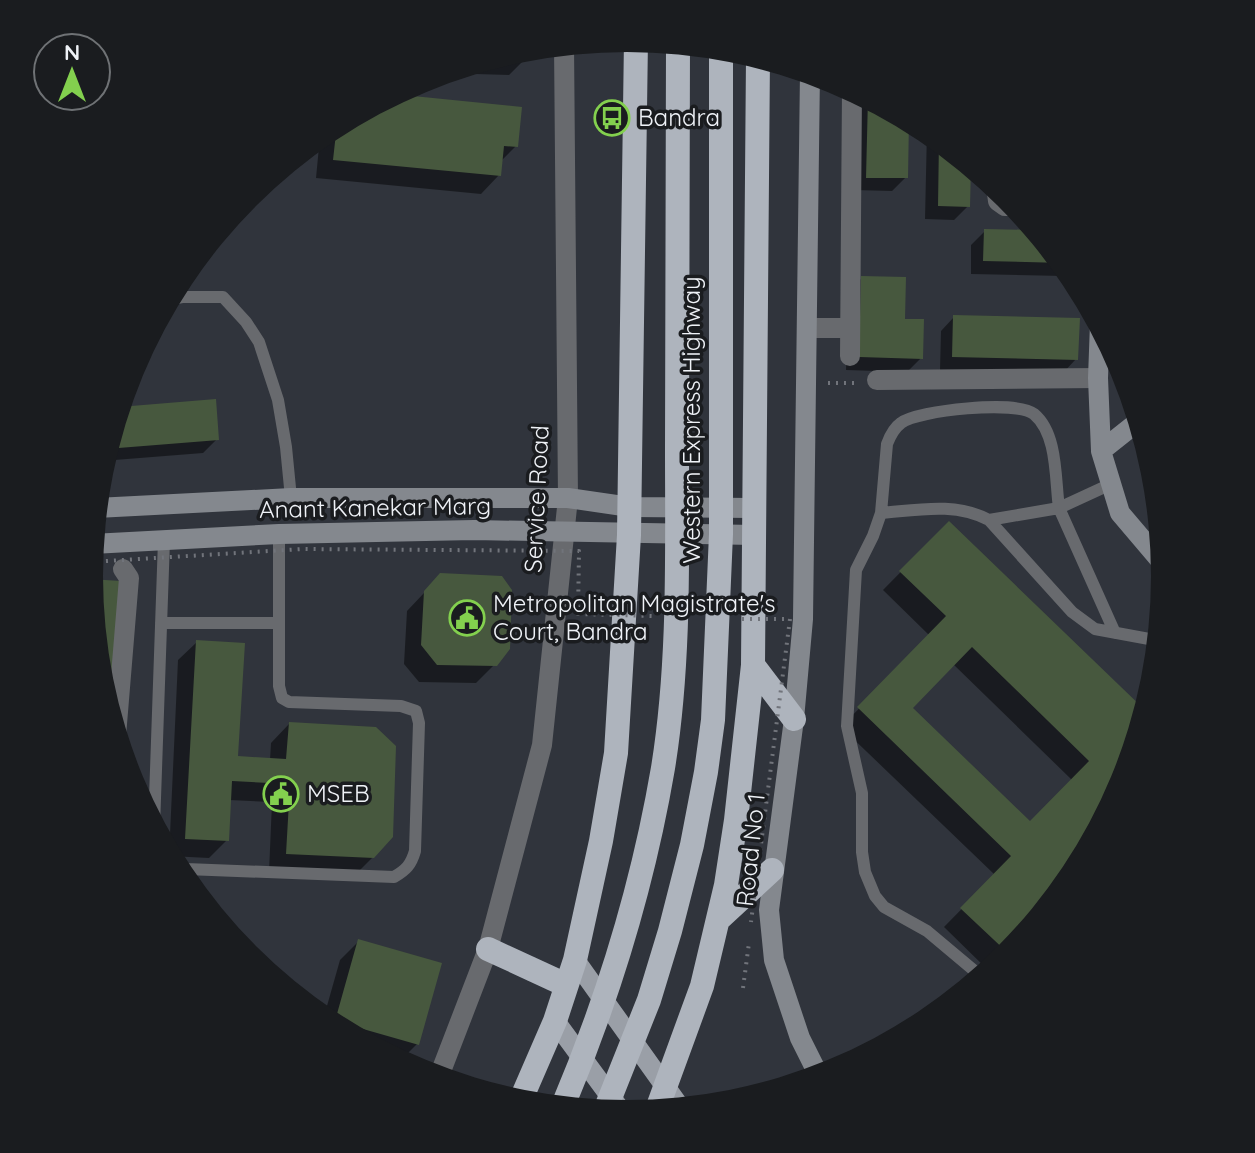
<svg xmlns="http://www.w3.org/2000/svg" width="1255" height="1153" font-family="Quicksand,sans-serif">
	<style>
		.shadow { fill: #0007; fill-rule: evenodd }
		.building { fill: #47583e; fill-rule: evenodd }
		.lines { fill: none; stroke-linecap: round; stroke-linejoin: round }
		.path { stroke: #71747b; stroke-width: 4; stroke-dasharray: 2 6; stroke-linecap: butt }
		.lane { stroke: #686a6e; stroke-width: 12 }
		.street { stroke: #686a6e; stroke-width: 20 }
		.secondary { stroke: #84888e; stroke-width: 20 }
		.primary { stroke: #9a9fa7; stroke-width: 20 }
		.highway { stroke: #aeb4bd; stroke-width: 24 }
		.path-bridge { stroke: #71747b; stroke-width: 4; stroke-dasharray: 2 6; stroke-linecap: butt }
		.highway-bridge { stroke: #aeb4bd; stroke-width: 24 }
		.labels { text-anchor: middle; stroke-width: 7; stroke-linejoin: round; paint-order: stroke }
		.poi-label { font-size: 24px; fill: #eff2f7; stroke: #1a1c1f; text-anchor: start }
		.street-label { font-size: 24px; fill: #eff2f7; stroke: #1a1c1f }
	</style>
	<rect width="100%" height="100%" fill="#30343c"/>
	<!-- shadow -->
	<path class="shadow" d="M523 48 522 62 509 75 441 73Z
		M855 91 907 118 906 177 892 191 853 190Z
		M390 96 516 146 500 162 499 175 481 194 316 178 320 136Z
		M927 129 969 163 968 206 954 220 925 219Z
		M985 231 1038 232 1069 270 1063 276 971 274V245Z
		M862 278 903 321 921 358 907 372 846 370 848 291Z
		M954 317 1076 359 1063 373 940 370 941 331Z
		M214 401 217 439 203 453 102 461 118 409Z
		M949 523 1125 783 1075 876 1026 936 990 972 944 927 995 875 841 727 930 636 883 590ZM953 664 1072 780 1030 824 910 708Z
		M441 575 495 664 476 683 419 682 404 664 407 611Z
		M197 642 236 758 270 760 271 743 289 724 373 857 354 876 269 872 272 802 229 800 227 840 209 858 169 856 178 660Z
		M358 942 417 1044 399 1062 323 1020 340 960Z"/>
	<!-- building -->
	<path class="building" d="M523 48 524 62 483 61V60Z
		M393 94 522 107 518 147 504 146 501 176 333 160 337 124Z
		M868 97 909 119 908 178H866Z
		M939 139 971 165 970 207 938 206Z
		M984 229 1037 230 1064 263 983 261Z
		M861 276 906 277 905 319H924L923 359 859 357Z
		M953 315 1080 318 1078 360 952 357Z
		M216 399 219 440 106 449 119 407Z
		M949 521 1147 712 1125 783 1075 876 1010 955 960 908 1011 856 857 707 946 616 899 571ZM972 647 1089 761 1030 821 913 708Z
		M440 573 502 576 512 590 510 649 497 666 437 665 421 645 424 591Z
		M89 579 121 581 111 720 99 681Z
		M196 640 245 643 238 756 286 759 289 722 376 727 396 746 393 837 374 858 286 854 290 784 232 781 229 841 185 839Z
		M358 939 442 963 419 1045 335 1021Z
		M362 1041 392 1049 390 1057 362 1042Z"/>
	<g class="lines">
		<!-- path -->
		<path class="path" d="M828 383H859
			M743 988 749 943"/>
		<!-- lane -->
		<path class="lane" d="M167 300 182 297H223L246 322 259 342 278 400 286 447 291 498
			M881 513C918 510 955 502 989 520L1072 612 1095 629 1160 641
			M989 520 1059 508 1115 633
			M161 623H279
			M154 827 164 540
			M174 865 186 869 394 877C406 870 411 865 415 851L419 723 416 711 401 706 289 702 282 698 279 686V534
			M983 978 927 931 884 907 875 896 865 872 862 852V793L847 726 856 570 873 536 881 513 887 444C890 436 894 428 901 423 918 410 1017 400 1034 414 1058 434 1055 480 1059 508L1111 484"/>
		<!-- street -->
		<path class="street" d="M996 186 998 201 1005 206H1017
			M808 328H849
			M850 356 852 89
			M877 380 1098 378
			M116 736 129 578 123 569
			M438 1079 488 949 542 745 568 498 564 44"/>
		<!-- secondary -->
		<path class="secondary" d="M810 72 803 619 794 719 769 910 774 960 800 1038 820 1078
			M1100 323 1098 378 1101 451 1120 513 1165 566
			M1101 451 1140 420
			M96 508 291 498H568L630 507 754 508
			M92 544 279 534 474 530 754 535"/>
		<!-- primary -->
		<path class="primary" d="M575 960 682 1110
			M555 1021 624 1115"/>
		<!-- highway -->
		<path class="highway" d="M753 665 794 719
			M718 920 772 870
			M488 949 566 985
			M519 1104 555 1021 575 960 601 841 616 753 629 535 636 39
			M656 1112 702 986 726 885 736 820 753 665 758 56"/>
		<!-- path-bridge -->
		<path class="path-bridge" d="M90 562 302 549 579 551 578 614 653 616
			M742 619H790L751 922"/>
		<!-- highway-bridge -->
		<path class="highway-bridge" d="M562 1108C608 999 643 885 663 768 680 663 677 554 677 448 677 313 677 178 678 43
			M604 1113 649 1000 670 931 692 845 706 772 713 720 721 534V47"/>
	</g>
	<!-- icons -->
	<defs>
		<symbol id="bus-ring" viewBox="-11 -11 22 22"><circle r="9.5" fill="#1a1c1f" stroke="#83d04e" stroke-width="1.5"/><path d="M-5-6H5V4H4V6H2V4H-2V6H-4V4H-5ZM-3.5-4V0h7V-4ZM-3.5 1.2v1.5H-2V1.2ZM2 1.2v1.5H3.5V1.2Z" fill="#83d04e"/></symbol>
		<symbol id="civic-ring" viewBox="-11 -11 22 22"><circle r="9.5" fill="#1a1c1f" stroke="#83d04e" stroke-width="1.5"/><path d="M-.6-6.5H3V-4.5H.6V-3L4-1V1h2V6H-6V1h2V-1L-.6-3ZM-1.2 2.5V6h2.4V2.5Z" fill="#83d04e"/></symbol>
	</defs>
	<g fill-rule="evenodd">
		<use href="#bus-ring" x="592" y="98" width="40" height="40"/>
		<use href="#civic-ring" x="447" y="598" width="40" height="40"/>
		<use href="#civic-ring" x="261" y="774" width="40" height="40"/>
	</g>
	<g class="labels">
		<!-- poi labels -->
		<g class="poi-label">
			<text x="638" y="126">Bandra</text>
			<text x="493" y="612">Metropolitan Magistrate's<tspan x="493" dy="28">Court, Bandra</tspan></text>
			<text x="307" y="802">MSEB</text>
		</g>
		<!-- street labels -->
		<g class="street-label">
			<text transform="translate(692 420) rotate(-90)" y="8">Western Express Highway</text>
			<text transform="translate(537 499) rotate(-87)" y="8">Service Road</text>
			<text transform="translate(375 508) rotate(-1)" y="8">Anant Kanekar Marg</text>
			<text transform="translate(751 850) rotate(-84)" y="8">Road No 1</text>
		</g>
	</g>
	<!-- crop -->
	<path d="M0 0H1255V1153H0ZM103 576a524 524 0 1 1 1048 0a524 524 0 1 1-1048 0Z" fill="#1a1c1f" fill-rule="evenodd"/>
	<!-- north arrow -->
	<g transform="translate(72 72)"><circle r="38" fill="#1a1c1f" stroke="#6f7275" stroke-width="2"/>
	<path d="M0-6L14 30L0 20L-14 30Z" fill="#83d04e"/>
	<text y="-12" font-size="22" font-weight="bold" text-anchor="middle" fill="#eff2f7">N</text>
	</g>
</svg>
